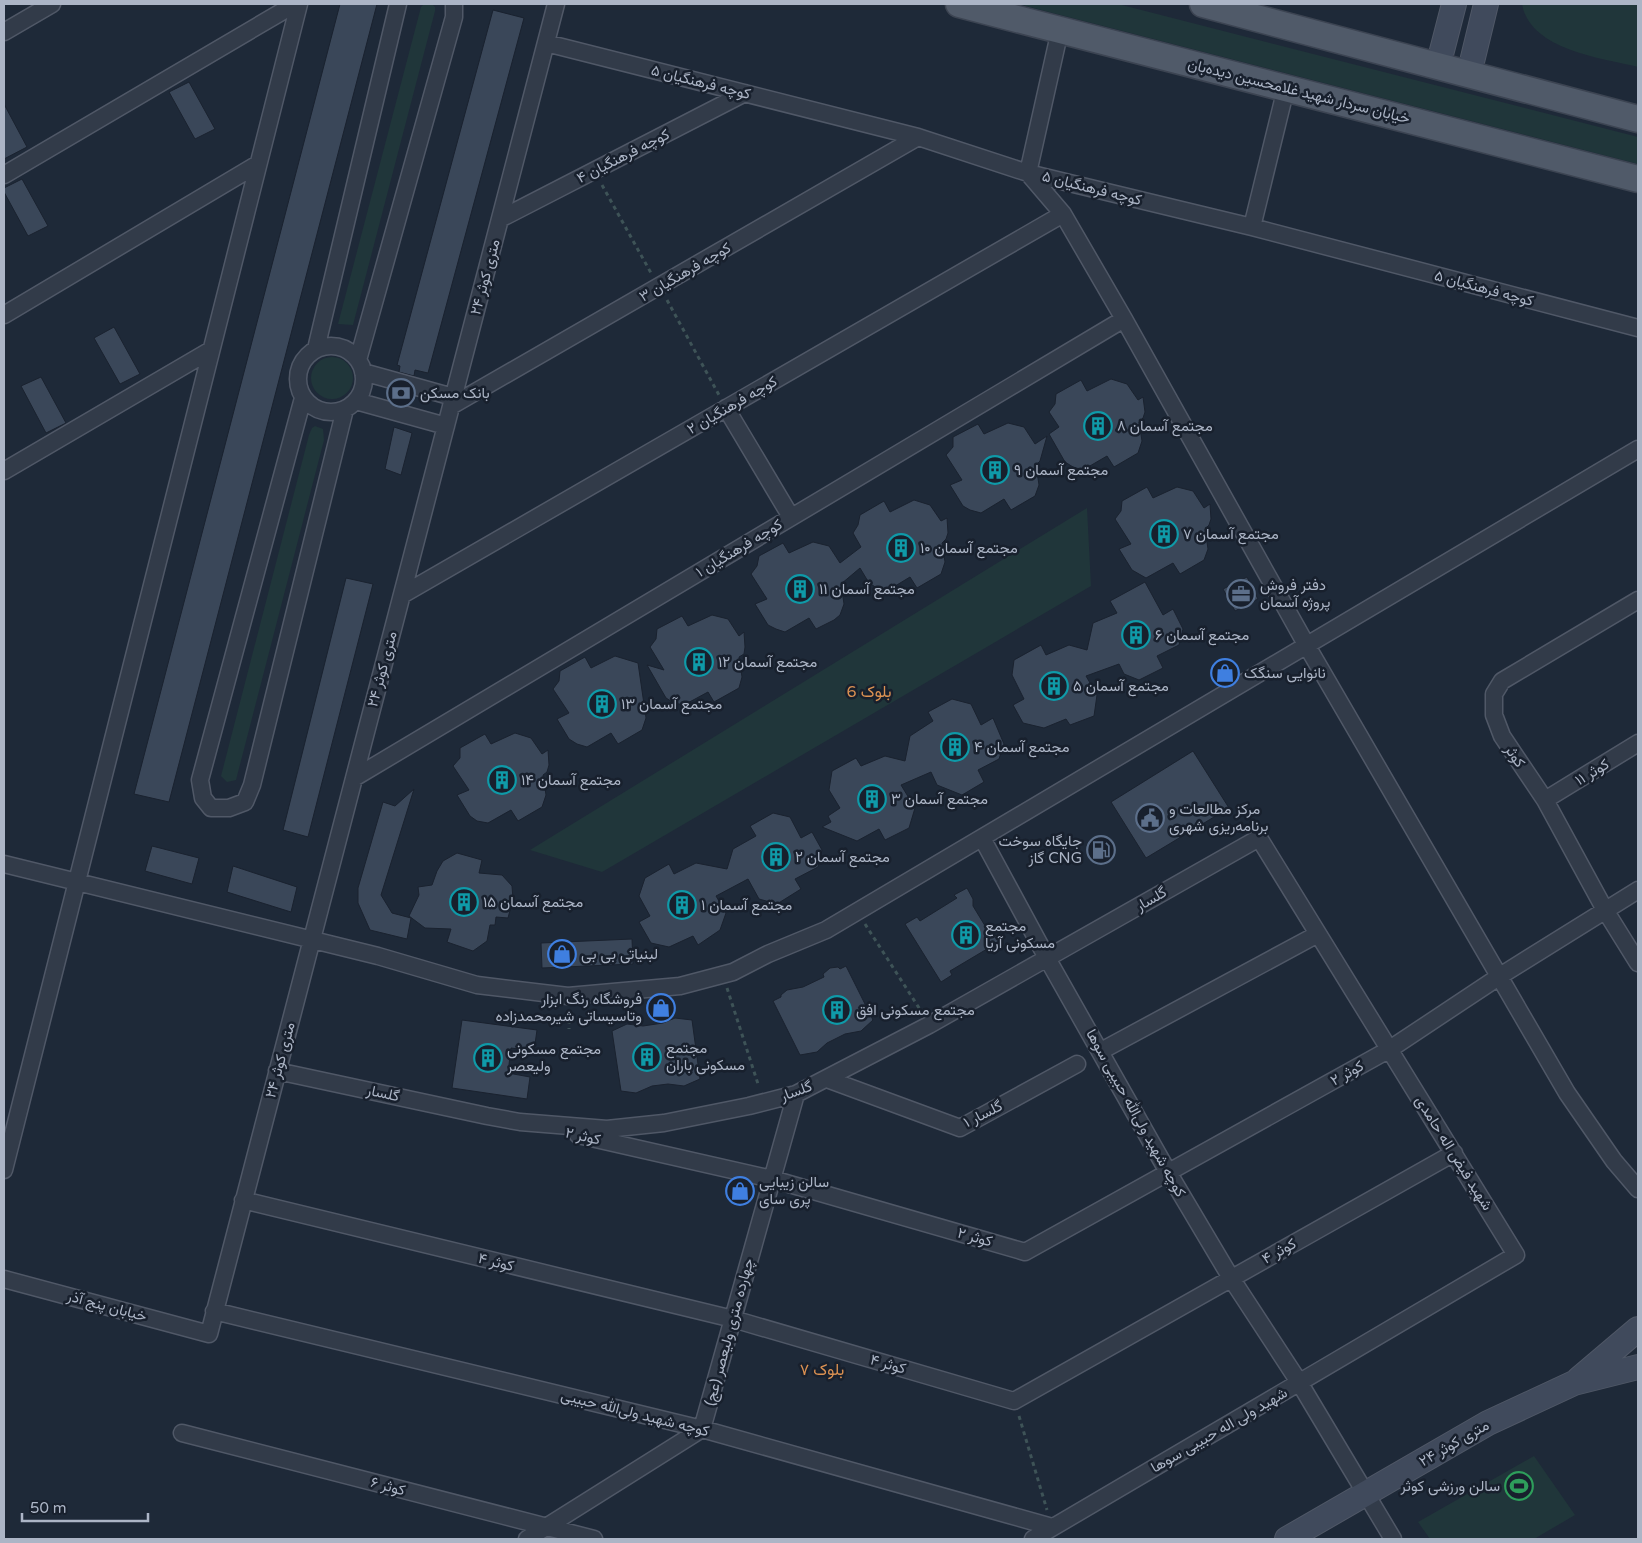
<svg xmlns="http://www.w3.org/2000/svg" width="1642" height="1543" font-family="'Varela Round',Vazirmatn,sans-serif">
	<style>
		.green { fill: #20363a }
		.building { fill: #3a4759; stroke: #1a222f }
		.lines { fill: none; stroke-linecap: round; stroke-linejoin: round }
		.street-casing { stroke: #505867; stroke-width: 19 }
		.secondary-casing { stroke: #505867; stroke-width: 26 }
		.primary-casing { stroke: #3c4452; stroke-width: 29 }
		.path { stroke: #3e5357; stroke-width: 3; stroke-dasharray: 4 4; stroke-linecap: butt }
		.street { stroke: #323b49; stroke-width: 16 }
		.secondary { stroke: #404a5c; stroke-width: 24 }
		.primary { stroke: #505a69; stroke-width: 26 }
		.labels { text-anchor: middle; stroke-width: 5; stroke-linejoin: round; paint-order: stroke }
		.street-label { font-size: 15px; fill: #acb5c6; stroke: #18202d }
		.poi-label { font-size: 15px; fill: #acb5c6; stroke: #18202d; text-anchor: start }
		.neighbourhood-label { font-size: 16px; fill: #db9152; stroke: #18202d }
	</style>
	<rect width="100%" height="100%" fill="#1e2938"/>
	<!-- green -->
	<path class="green" d="M424 4H432L435 7V11L353 325 338 324 421 7Z
		M1018 4H1118L1638 137V164Z
		M1522 4H1638V67C1601 58 1530 50 1522 4Z
		M311 378a21 21 0 1 1 42 0a21 21 0 1 1-42 0Z
		M315 426 323 429 324 440 236 780 227 782 221 776 309 435 312 428Z
		M1087 508 1091 586 602 872 530 850Z
		M1534 1456 1575 1515 1534 1539H1430L1418 1522Z"/>
	<!-- building -->
	<path class="building" d="M340 4H377L169 802 134 794Z
		M493 10 524 18 428 373 415 370 414 376 399 372 400 366 397 365Z
		M189 82 215 129 195 139 169 92Z
		M4 104 27 147 4 159Z
		M22 179 48 226 28 236 4 192V188Z
		M114 327 140 374 120 384 94 338Z
		M41 377 66 423 46 433 21 386Z
		M1111 379 1127 384 1138 400 1143 397 1145 412 1143 418 1139 422 1142 441 1138 453 1114 467 1107 456 1083 470 1073 467 1065 462 1049 434 1059 427 1049 412 1055 404 1056 394 1081 380 1087 391Z
		M1008 423 1024 427 1035 444 1047 436 1040 461 1036 465 1039 485 1035 496 1011 510 1004 499 981 513 970 510 963 506 950 485 962 480 946 455 953 447V437L978 424 984 434Z
		M394 427 412 433 401 475 385 469Z
		M1147 487 1153 498 1177 487 1193 491 1204 508 1210 504 1211 519 1209 525 1205 529 1208 549 1204 560 1180 574 1173 563 1146 578 1132 570 1119 549 1131 544 1115 519 1121 511 1122 501Z
		M914 500 930 505 941 521 947 518 948 533 946 539 942 543 945 562 941 574 917 588 910 577 887 591 877 588 869 583 860 568 841 584 844 604 840 615 834 620 816 629 809 618 785 632 776 629 768 625 755 604 767 599 751 574 757 566 759 556 783 543 789 553 813 542 829 546 840 563 861 547 853 533 858 525 860 515 884 501 890 512Z
		M1247 577 1258 599 1235 611 1223 589Z
		M346 578 373 584 308 837 283 830Z
		M1145 582 1163 615 1173 609 1183 629 1179 645 1157 656 1163 668 1139 680 1124 674 1119 664 1086 676 1097 695 1094 716 1070 725 1066 719 1044 728 1023 723 1013 705 1024 699 1012 675 1014 660 1041 645 1046 655 1069 645 1087 650 1093 623 1117 613 1110 601Z
		M712 615 728 619 739 636 744 632 745 647 744 654 739 657 742 677 739 688 714 702 708 692 684 705 674 703 666 698 647 665 664 670 650 647 656 639 657 629 682 616 688 626Z
		M615 656 638 663 646 718 642 730 618 744 611 733 587 747 577 744 569 739 557 719 569 713 553 689 559 681 560 671 585 657 591 668Z
		M952 699 971 704 981 725 993 718 1004 744 999 759 978 770 984 782 962 795 937 785 931 772 901 785 915 808 909 828 885 840 879 829 857 841 822 827 831 822 828 816 840 808 829 790 832 771 856 758 861 766 885 756 905 761 910 736 933 721 928 712Z
		M515 733 531 738 542 754 548 750 549 765 547 772 543 775 546 795 542 807 518 821 511 810 488 823 477 821 470 816 457 795 469 790 453 766 460 758V748L485 734 491 744Z
		M1193 751 1229 808 1146 858 1111 802Z
		M414 789 381 895 392 913 411 918 407 939 370 930 358 903V888L383 802 395 806Z
		M773 813 790 817 801 838 812 832 822 850 818 867 795 879 801 889 777 904 759 899 748 879 716 896 726 913 720 930 698 945 693 936 669 947 651 943 639 922 650 916 639 896 645 878 669 864 674 874 696 863 727 869 733 849 756 836 750 826Z
		M152 846 199 858 192 884 145 871Z
		M457 853 482 860 479 873 502 875 512 886 513 899 508 918 496 917 495 925H490L487 941 473 951 447 942 451 929 425 928 409 916 419 895 418 887 432 885 437 871 443 861Z
		M233 866 297 887 291 912 227 892Z
		M967 888 973 899V906L990 934 1005 938 1000 941 1002 945 990 953 987 949 950 971 952 975 941 982 905 924 917 917 920 921 957 898 954 895Z
		M632 939 633 964 542 968 541 943Z
		M846 966 873 1020 861 1031 845 1034 827 1043 817 1052 800 1055 773 1001 781 997V995L787 990 803 987 824 977 823 974 830 968 838 967 840 969Z
		M675 1018 692 1020 700 1079 684 1086 668 1084 652 1086 636 1093 621 1091 612 1031 627 1024 643 1026 663 1023Z
		M462 1020 537 1030 534 1051 511 1048 508 1073 530 1077 527 1099 452 1088Z"/>
	<g class="lines">
		<defs>
			<path id="street" d="M1060 30 1028 173 1063 214 1124 319 1307 646 1567 1093 1614 1161 1638 1189
				M4 32 52 4
				M546 43 918 137 1028 173 1252 227 1638 328
				M4 175 295 4
				M500 219 745 93
				M1252 227 1286 88
				M4 315 258 164
				M298 379a33 33 0 1 1 66 0a33 33 0 1 1-66 0Z
				M316 349 398 4
				M358 360 454 17V4
				M363 372 453 397
				M303 398 200 780 203 798 211 808H229L245 802 252 785 345 409
				M356 401 446 426
				M451 406 918 137
				M726 408 791 517
				M4 471 211 350
				M402 595 1063 214
				M1638 600 1502 681 1494 694V715L1502 736 1545 800 1605 910 1638 963
				M354 778 1124 319
				M1545 800 1638 743
				M982 838 1047 958 1168 1172 1231 1278 1299 1382 1393 1539
				M4 864 378 956 477 985 568 996 680 986 733 972 768 954 826 930 1638 449
				M1101 1051 1318 934
				M277 1071 487 1116 520 1122 607 1129 664 1123 749 1106 796 1094 929 1025 1259 838 1516 1255 1033 1539
				M827 1079 960 1128 1077 1064
				M578 1135 772 1179 1025 1252 1390 1049 1500 976 1638 890
				M4 1170 299 4
				M243 1200 733 1319 1014 1401 1454 1153
				M4 1279 209 1334 556 4
				M214 1311 702 1429 1052 1527
				M182 1433 594 1539
				M527 1539 702 1429 796 1094"/>
			<path id="secondary" d="M1438 66 1454 4
				M1469 74 1486 4
				M1579 1379 1638 1329
				M1287 1539 1488 1423 1574 1383 1638 1367"/>
			<path id="primary" d="M959 4 1638 179
				M1203 4 1638 119"/>
		</defs>
		<!-- street casing -->
		<use href="#street" class="street-casing"/>
		<!-- secondary casing -->
		<use href="#secondary" class="secondary-casing"/>
		<!-- primary casing -->
		<use href="#primary" class="primary-casing"/>
		<!-- path -->
		<path class="path" d="M602 185 651 273
			M667 300 719 395
			M865 924 921 1011
			M727 988 759 1087
			M569 1012V1029
			M1019 1416 1047 1510"/>
		<!-- street -->
		<use href="#street" class="street"/>
		<!-- secondary -->
		<use href="#secondary" class="secondary"/>
		<!-- primary -->
		<use href="#primary" class="primary"/>
	</g>
	<!-- icons -->
	<defs>
		<symbol id="bank-ring" viewBox="-11 -11 22 22"><circle r="9.5" fill="#18202d" stroke="#5c6f8a" stroke-width="1.5"/><path d="M-6-4H6V4H-6ZM0-2.3a2.3 2.3 0 1 0 0 4.6a2.3 2.3 0 1 0 0-4.6Z" fill="#5c6f8a"/></symbol>
		<symbol id="building-ring" viewBox="-11 -11 22 22"><circle r="9.5" fill="#18202d" stroke="#0f9aa8" stroke-width="1.5"/><path d="M-4-6H4V6H1V3H-1V6H-4ZM-2.5-4.3h1.7v1.8h-1.7ZM.8-4.3h1.7v1.8H.8ZM-2.5-1h1.7V.8h-1.7ZM.8-1h1.7V.8H.8Z" fill="#0f9aa8"/></symbol>
		<symbol id="office-ring" viewBox="-11 -11 22 22"><circle r="9.5" fill="#18202d" stroke="#5c6f8a" stroke-width="1.5"/><path d="M-6-3h4V-5.5h4V-3h4V5H-6ZM-1-4.5V-3h2v-1.5ZM-6 0V1H6V0Z" fill="#5c6f8a"/></symbol>
		<symbol id="shop-ring" viewBox="-11 -11 22 22"><circle r="9.5" fill="#18202d" stroke="#3f7fe0" stroke-width="1.5"/><path d="M-5-2.5h2.3a2.7 3.5 0 0 1 5.4 0H5L5.5 6h-11ZM-1.5-2.5h3a1.5 2.3 0 0 0-3 0Z" fill="#3f7fe0"/></symbol>
		<symbol id="civic-ring" viewBox="-11 -11 22 22"><circle r="9.5" fill="#18202d" stroke="#5c6f8a" stroke-width="1.5"/><path d="M-.6-6.5H3V-4.5H.6V-3L4-1V1h2V6H-6V1h2V-1L-.6-3ZM-1.2 2.5V6h2.4V2.5Z" fill="#5c6f8a"/></symbol>
		<symbol id="fuel-ring" viewBox="-11 -11 22 22"><circle r="9.5" fill="#18202d" stroke="#5c6f8a" stroke-width="1.5"/><path d="M-5.5-6h7V0h2V4h1.3V-2.5L3-4.5l.8-.8L6-3V5H2.5V1h-1V6h-7ZM-4.2-4.7v3.2H.2V-4.7Z" fill="#5c6f8a"/></symbol>
		<symbol id="stadium-ring" viewBox="-11 -11 22 22"><circle r="9.5" fill="#18202d" stroke="#2e9e5b" stroke-width="1.5"/><path d="M0-5a6.5 5 0 1 0 0 10a6.5 5 0 1 0 0-10ZM-3.5-1.8h7v3.6h-7Z" fill="#2e9e5b"/></symbol>
	</defs>
	<g fill-rule="evenodd">
		<use href="#bank-ring" x="385" y="377" width="32" height="32"/>
		<use href="#building-ring" x="1082" y="410" width="32" height="32"/>
		<use href="#building-ring" x="979" y="454" width="32" height="32"/>
		<use href="#building-ring" x="1148" y="518" width="32" height="32"/>
		<use href="#building-ring" x="885" y="532" width="32" height="32"/>
		<use href="#building-ring" x="784" y="573" width="32" height="32"/>
		<use href="#office-ring" x="1225" y="578" width="32" height="32"/>
		<use href="#building-ring" x="1120" y="619" width="32" height="32"/>
		<use href="#building-ring" x="683" y="646" width="32" height="32"/>
		<use href="#shop-ring" x="1209" y="657" width="32" height="32"/>
		<use href="#building-ring" x="1038" y="670" width="32" height="32"/>
		<use href="#building-ring" x="586" y="688" width="32" height="32"/>
		<use href="#building-ring" x="939" y="731" width="32" height="32"/>
		<use href="#building-ring" x="486" y="764" width="32" height="32"/>
		<use href="#building-ring" x="856" y="783" width="32" height="32"/>
		<use href="#civic-ring" x="1134" y="802" width="32" height="32"/>
		<use href="#fuel-ring" x="1085" y="834" width="32" height="32"/>
		<use href="#building-ring" x="760" y="841" width="32" height="32"/>
		<use href="#building-ring" x="448" y="886" width="32" height="32"/>
		<use href="#building-ring" x="666" y="889" width="32" height="32"/>
		<use href="#building-ring" x="950" y="919" width="32" height="32"/>
		<use href="#shop-ring" x="546" y="938" width="32" height="32"/>
		<use href="#shop-ring" x="645" y="992" width="32" height="32"/>
		<use href="#building-ring" x="821" y="994" width="32" height="32"/>
		<use href="#building-ring" x="631" y="1041" width="32" height="32"/>
		<use href="#building-ring" x="472" y="1042" width="32" height="32"/>
		<use href="#shop-ring" x="724" y="1175" width="32" height="32"/>
		<use href="#stadium-ring" x="1503" y="1470" width="32" height="32"/>
	</g>
	<g class="labels">
		<!-- street labels -->
		<g class="street-label">
			<text transform="translate(701 82) rotate(14)" y="5">کوچه فرهنگیان ۵</text>
			<text transform="translate(1299 91) rotate(14)" y="5">خیابان سردار شهید غلامحسین دیده‌بان</text>
			<text transform="translate(623 156) rotate(-27)" y="5">کوچه فرهنگیان ۴</text>
			<text transform="translate(1092 188) rotate(14)" y="5">کوچه فرهنگیان ۵</text>
			<text transform="translate(685 272) rotate(-30)" y="5">کوچه فرهنگیان ۳</text>
			<text transform="translate(485 277) rotate(-75)" y="5">۲۴ متری کوثر</text>
			<text transform="translate(1484 288) rotate(15)" y="5">کوچه فرهنگیان ۵</text>
			<text transform="translate(732 405) rotate(-30)" y="5">کوچه فرهنگیان ۲</text>
			<text transform="translate(739 548) rotate(-31)" y="5">کوچه فرهنگیان ۱</text>
			<text transform="translate(382 669) rotate(-75)" y="5">۲۴ متری کوثر</text>
			<text transform="translate(1515 756) rotate(56)" y="5">کوثر</text>
			<text transform="translate(1592 772) rotate(-31)" y="5">کوثر ۱۱</text>
			<text transform="translate(1151 899) rotate(-30)" y="5">گلسار</text>
			<text transform="translate(280 1060) rotate(-75)" y="5">۲۴ متری کوثر</text>
			<text transform="translate(1347 1073) rotate(-29)" y="5">کوثر ۲</text>
			<text transform="translate(796 1091) rotate(-20)" y="5">گلسار</text>
			<text transform="translate(383 1093) rotate(12)" y="5">گلسار</text>
			<text transform="translate(1136 1113) rotate(61)" y="5">کوچه شهید ولی‌الله حبیبی سوها</text>
			<text transform="translate(983 1114) rotate(-27)" y="5">گلسار ۱</text>
			<text transform="translate(583 1136) rotate(13)" y="5">کوثر ۲</text>
			<text transform="translate(1454 1153) rotate(58)" y="5">شهید فیض اله حامدی</text>
			<text transform="translate(975 1237) rotate(16)" y="5">کوثر ۲</text>
			<text transform="translate(1279 1251) rotate(-29)" y="5">کوثر ۴</text>
			<text transform="translate(496 1262) rotate(14)" y="5">کوثر ۴</text>
			<text transform="translate(107 1306) rotate(15)" y="5">خیابان پنج آذر</text>
			<text transform="translate(729 1332) rotate(-75)" y="5">چهارده متری ولیعصر (عج)</text>
			<text transform="translate(888 1364) rotate(16)" y="5">کوثر ۴</text>
			<text transform="translate(635 1413) rotate(14)" y="5">کوچه شهید ولی‌الله حبیبی</text>
			<text transform="translate(1219 1430) rotate(-30)" y="5">شهید ولی اله حبیبی سوها</text>
			<text transform="translate(1454 1443) rotate(-30)" y="5">۲۴ متری کوثر</text>
			<text transform="translate(388 1486) rotate(15)" y="5">کوثر ۶</text>
		</g>
		<!-- poi labels -->
		<g class="poi-label">
			<text x="420" y="398">بانک مسکن</text>
			<text x="1117" y="431">مجتمع آسمان ۸</text>
			<text x="1014" y="475">مجتمع آسمان ۹</text>
			<text x="1183" y="539">مجتمع آسمان ۷</text>
			<text x="920" y="553">مجتمع آسمان ۱۰</text>
			<text x="1260" y="590">دفتر فروش<tspan x="1260" dy="17">پروژه آسمان</tspan></text>
			<text x="819" y="594">مجتمع آسمان ۱۱</text>
			<text x="1155" y="640">مجتمع آسمان ۶</text>
			<text x="718" y="667">مجتمع آسمان ۱۲</text>
			<text x="1244" y="678">نانوایی سنگک</text>
			<text x="1073" y="691">مجتمع آسمان ۵</text>
			<text x="621" y="709">مجتمع آسمان ۱۳</text>
			<text x="974" y="752">مجتمع آسمان ۴</text>
			<text x="521" y="785">مجتمع آسمان ۱۴</text>
			<text x="891" y="804">مجتمع آسمان ۳</text>
			<text x="1169" y="814">مرکز مطالعات و<tspan x="1169" dy="17">برنامه‌ریزی شهری</tspan></text>
			<text x="1082" y="846" text-anchor="end">جایگاه سوخت<tspan x="1082" dy="17">گاز CNG</tspan></text>
			<text x="795" y="862">مجتمع آسمان ۲</text>
			<text x="483" y="907">مجتمع آسمان ۱۵</text>
			<text x="701" y="910">مجتمع آسمان ۱</text>
			<text x="985" y="931">مجتمع<tspan x="985" dy="17">مسکونی آریا</tspan></text>
			<text x="581" y="959">لبنیاتی بی بی</text>
			<text x="642" y="1004" text-anchor="end">فروشگاه رنگ ابزار<tspan x="642" dy="17">وتاسیساتی شیرمحمدزاده</tspan></text>
			<text x="856" y="1015">مجتمع مسکونی افق</text>
			<text x="666" y="1053">مجتمع<tspan x="666" dy="17">مسکونی باران</tspan></text>
			<text x="507" y="1054">مجتمع مسکونی<tspan x="507" dy="17">ولیعصر</tspan></text>
			<text x="759" y="1187">سالن زیبایی<tspan x="759" dy="17">پری سای</tspan></text>
			<text x="1500" y="1491" text-anchor="end">سالن ورزشی کوثر</text>
		</g>
		<!-- neighbourhood labels -->
		<g class="neighbourhood-label">
			<text x="869" y="697">بلوک 6</text>
			<text x="822" y="1375">بلوک ۷</text>
		</g>
	</g>
	<!-- border -->
	<rect width="1642" height="1543" fill="none" stroke="#acb5c6" stroke-width="10"/>
	<!-- scale -->
	<path d="M22 1513v8h126v-8" fill="none" stroke="#acb5c6" stroke-width="2.5"/>
	<text x="30" y="1513" font-size="15" fill="#acb5c6" stroke="#18202d" stroke-width="4" paint-order="stroke">50 m</text>
</svg>
